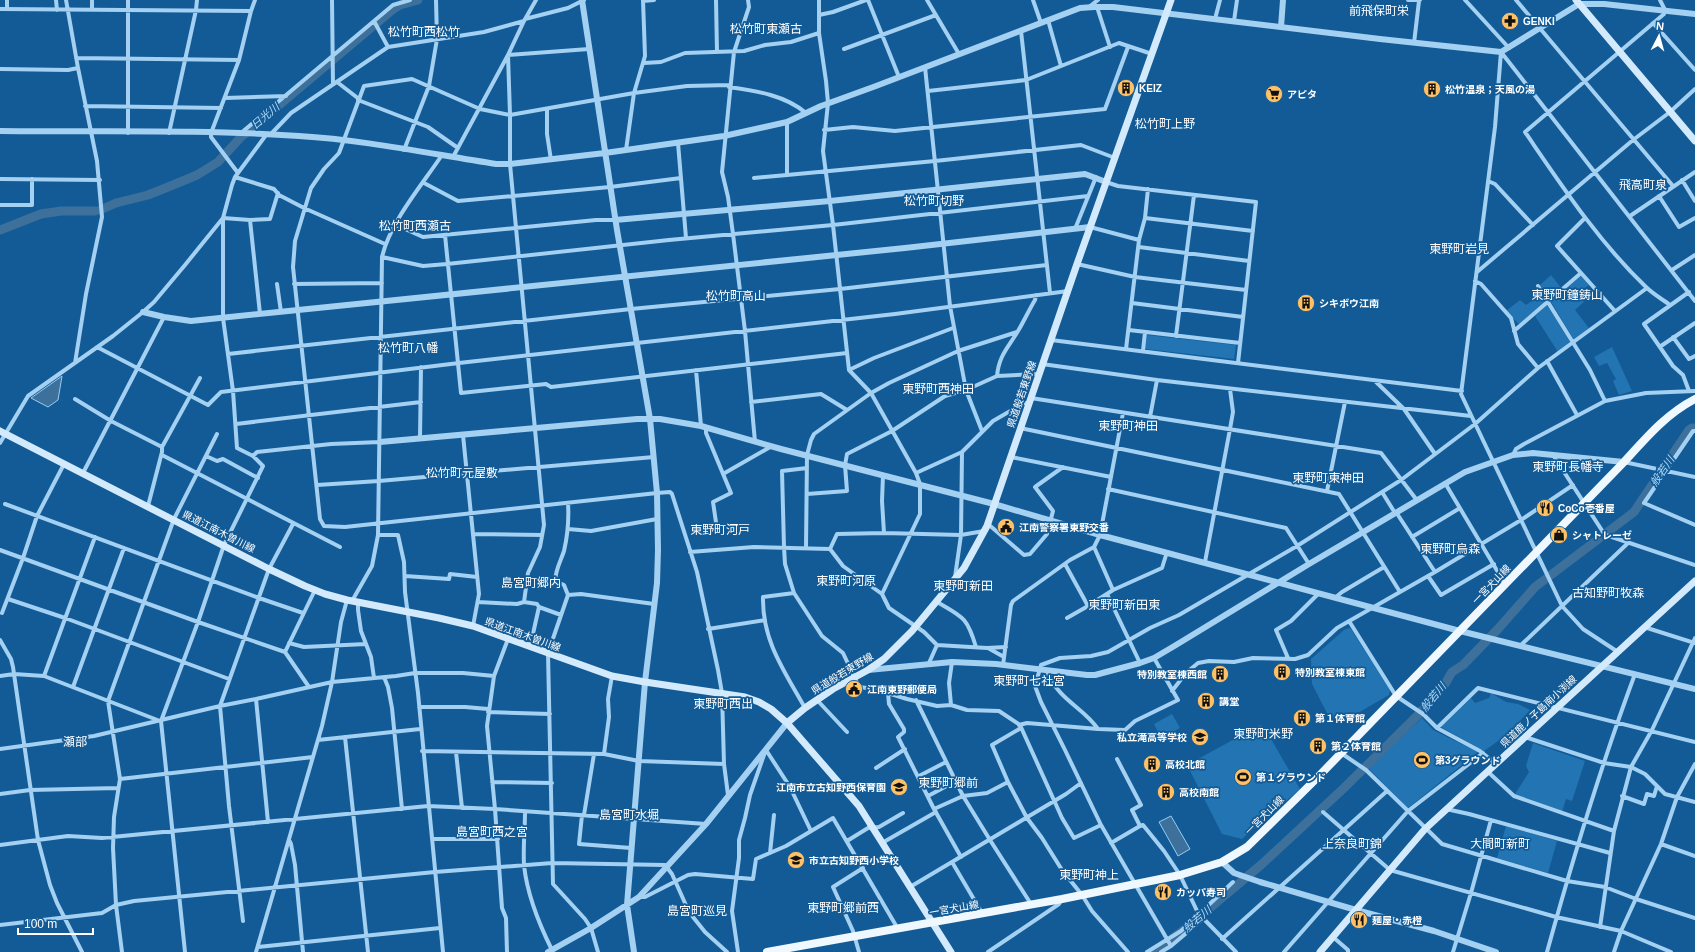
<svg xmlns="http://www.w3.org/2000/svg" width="1695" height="952" font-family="Helvetica,'Noto Sans JP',sans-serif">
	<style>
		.green { fill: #2274b3 }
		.water { fill: #3d709a; stroke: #96cdf5 }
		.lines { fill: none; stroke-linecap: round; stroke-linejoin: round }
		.river { stroke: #3d709a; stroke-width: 9 }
		.minor { stroke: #a4d0f2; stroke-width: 4 }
		.tertiary { stroke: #a4d0f2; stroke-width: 6 }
		.secondary { stroke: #d3eafc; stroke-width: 7 }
		.primary { stroke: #eff7ff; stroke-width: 8 }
		.labels { text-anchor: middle; stroke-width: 3.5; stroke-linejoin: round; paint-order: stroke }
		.poi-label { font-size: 10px; font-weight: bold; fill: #fff; stroke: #135b96; text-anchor: start }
		.street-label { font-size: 10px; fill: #fff; stroke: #135b96 }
		.water-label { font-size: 11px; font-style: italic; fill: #b0daf9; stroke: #135b96 }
		.quarter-label { font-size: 12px; fill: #fff; stroke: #135b96 }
	</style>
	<rect width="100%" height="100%" fill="#135b96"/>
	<!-- green -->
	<path class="green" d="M1551 275 1562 289 1549 300 1540 285Z
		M1581 276 1589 285 1580 291 1586 300 1575 310 1589 328 1574 340 1551 302Z
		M1542 294 1548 302 1520 325 1506 311 1520 300 1526 305Z
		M1548 304 1570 342 1558 352 1535 316Z
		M1147 335 1236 345 1234 359 1145 349Z
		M1612 347 1632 391 1619 395 1613 381 1616 379 1607 363 1599 366 1594 357Z
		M1349 628 1351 629 1390 690 1389 695 1344 721 1329 717 1312 684 1311 659 1344 630Z
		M1491 693 1506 702 1518 704 1530 710 1519 722 1528 728 1514 743 1505 736 1484 751 1441 727 1471 698 1475 703 1489 698Z
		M1172 714 1180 728 1161 738 1154 724Z
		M1422 718 1433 730 1478 752 1408 808 1368 768Z
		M1260 725 1264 727 1300 789 1242 839 1222 834 1187 765Z
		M1533 743 1585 761 1572 801 1566 799 1562 812 1515 794 1529 772 1526 766Z
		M1506 826 1557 841 1548 873 1497 858Z"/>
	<!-- water -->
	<path class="water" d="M62 376 58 400 48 407 31 398Z
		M1171 816 1190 849 1178 856 1159 822Z"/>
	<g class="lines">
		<!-- river -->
		<path class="river" d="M100 210 116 203 148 195 173 185 197 175 218 162 241 137 392 10 400 5 418 0
			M0 230 41 214 61 211H95
			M1154 952 1185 929 1262 864 1344 788 1418 715 1445 684 1452 672 1463 665 1498 629 1535 587 1634 512 1689 430 1692 428H1695"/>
		<!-- minor -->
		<path class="minor" d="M56 0 57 10
			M66 0 78 68 97 161 102 217 86 294 75 363
			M332 0 333 84
			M716 0 717 52
			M748 0 749 7 734 52 722 172 728 197 733 234 745 331 755 442
			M819 0V33L826 81 828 103 823 151 833 225 849 370 871 393 916 473 920 484V514L882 594
			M868 0 899 77
			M927 0 959 54
			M1033 0 1041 23
			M1408 0H1420
			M1465 0 1509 48
			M1516 0 1673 186
			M1660 0 1665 10 1664 14 1525 132C1562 186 1598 241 1646 287 1653 294 1662 299 1670 305
			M643 1 654 0
			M1089 7 1098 0
			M1097 7 1110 47
			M7 8V0
			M0 9 251 11
			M92 9V0
			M819 15 833 12 866 0
			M525 19 568 8 584 0
			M1215 19 1220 0
			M1048 20 1061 66
			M374 21 388 47
			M1234 21 1237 0
			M1653 23 1695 70
			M1021 31 1050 293
			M1414 43 1419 1
			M844 49 936 15
			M1501 52 1495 127 1461 394 1562 606 1583 629 1618 652
			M1501 52 1695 301
			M76 58 239 60
			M644 63 661 62 685 53 744 51 765 45 791 42 819 33
			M925 67 950 306 966 390 982 431
			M0 69 68 70 78 68
			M337 82 359 99
			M729 87C756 91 785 95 806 113
			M928 91 1026 80 1119 43 1152 54
			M225 98 286 96
			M358 100 428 127 458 148
			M85 106 221 108
			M547 110V134L551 160
			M787 122V175L935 161 1081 145 1115 158
			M824 130 853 127 895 131 1105 109 1128 47
			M128 133V0
			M169 133 196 10 197 0
			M241 133 393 5 410 0
			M271 134 291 113 388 47 484 32 524 21
			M678 143 686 238
			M404 150 429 86 437 39 436 0
			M626 150 634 93 645 56 643 0
			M453 157 508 55 524 21 536 0
			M238 173 211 137V133L239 60 251 11 255 0
			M235 177 274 189 279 195 304 208 385 244
			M754 178 787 175
			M0 179 100 180
			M1682 180 1695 201
			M1488 181 1495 184 1533 225
			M1106 182 1118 186 1256 202 1238 363
			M424 183 458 201 610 187 681 178
			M1659 196 1679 227 1695 218
			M0 205H32V179
			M1630 216 1695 172
			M1145 218 1253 231
			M1585 218 1557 246 1614 310
			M250 220 270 219 278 193
			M396 225 423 237 596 220H615
			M1090 227 1139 240
			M1075 229 1096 177
			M445 235 461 393 546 384 551 387 847 353
			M1139 247 1249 261
			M382 257 423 266 447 264 669 240 833 225 1088 196
			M1077 264 1135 277 1246 290
			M1672 270 1695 255
			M1477 272 1633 140 1670 112 1695 89
			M1475 281 1481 284 1511 318 1518 344 1538 368
			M277 284 281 312
			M294 284 382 283
			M1538 286 1590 370 1605 401
			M1132 303 1243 317
			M1129 330 1240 343
			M1514 331 1581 273
			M1176 336 1194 195
			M1673 337 1689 359 1695 356
			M1051 340 1462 391
			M1661 346 1695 323
			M97 347 208 405 221 392 459 363 895 314 1068 291
			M1126 349 1139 240 1145 218 1148 189
			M1143 351 1145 332
			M228 354 631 309 840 289 1047 265
			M1547 361 1577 415
			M1042 364 1157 380 1471 416
			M696 370 701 426
			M849 370 874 358 953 328
			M997 376C999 355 1008 348 1018 331 1024 321 1029 310 1035 300L1036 295
			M1374 380 1404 409 1435 454
			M1689 391 1683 375 1673 366 1644 324 1689 292
			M1031 398 1381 453 1416 499
			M75 399 111 421 162 447V452L148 506
			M751 402 821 394 847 410
			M1150 417 1157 380
			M236 424 421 402
			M706 427V433L731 493 713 502 717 529
			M1020 428 1339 494 1400 592
			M1695 431H1693L1644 503 1695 525
			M463 435 479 594 473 626
			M420 438 421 367
			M0 443 28 396 113 336 143 312 154 302 185 265 223 218 250 220 260 314
			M162 447 200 378
			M162 455 340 547
			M1513 455 1516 449 1524 444 1605 401 1646 393 1695 391
			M1553 455 1603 532
			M206 456 217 461 223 459 258 478
			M253 456 257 452 331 444 380 442
			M1011 457 1111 477
			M1624 462 1695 477
			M807 468 782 471 784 547 785 564 794 593 822 636 843 653 859 687 875 689 907 699 937 706 951 705 967 710 999 711 1020 725 1062 818 1074 838 1101 825 1065 750 1041 702 1035 686 1041 665 1060 658 1091 656 1108 652 1150 628 1179 615 1297 546 1401 480 1475 424 1538 368 1647 288
			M83 473 164 317
			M916 473 962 452 993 421 1024 403H1029
			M723 474 772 446
			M883 475 882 501 884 533
			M1445 483 1505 584
			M317 485 379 481 654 457
			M1108 489 1286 528 1309 564
			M1327 491 1345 402
			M1382 492 1395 513
			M807 494 847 491 845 465 847 454 892 431 945 396 966 390 997 376 1039 374
			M568 503C569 519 568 534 564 551 560 563 556 568 555 581L564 585 568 595 548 653 553 884 585 919 591 928 598 952
			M5 504 259 598 303 613
			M1396 512 1435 572
			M988 524 1024 555 1030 554 1047 534 1053 511 1035 487 1063 467
			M568 529 591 531 657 519
			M474 534 542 535
			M378 535H398L404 562 405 592 418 693 443 952
			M1606 535 1695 565
			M1412 537 1460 508
			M1094 547 1113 590
			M806 548 807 455 811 440 814 434 871 393 889 383 958 351 1017 332
			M830 549 837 534 884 533 961 535 984 531
			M0 550 198 622 285 652 309 687
			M690 552 754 547 830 549 843 566 882 594 889 608 924 632 937 645 929 663
			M1205 562 1230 429 1233 412 1230 389
			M1065 564 1088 606 1113 590 1162 568 1167 552
			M405 576 449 579 450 574 477 577
			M1428 576 1441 595 1494 564
			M955 577 961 535 962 452
			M794 593 763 597C762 641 785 672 805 708
			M1107 594 1140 663
			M568 595 581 594 654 604
			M1336 597 1342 592 1384 567
			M8 599 65 618 229 679
			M352 601 372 566 378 535 382 257C390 222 422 185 442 155
			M358 602V610L361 631 371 657 374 678
			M478 602 517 604 524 602 537 604 539 607 561 615
			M524 602 528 573 540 547 544 525 510 164V115L508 55 589 49
			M937 602C963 617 967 617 976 647
			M2 613 23 558 37 516 64 464
			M1067 618 1088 606
			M1349 621 1396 696 1423 714 1437 728 1480 751 1496 764
			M1644 627 1695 643
			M708 629 765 620
			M0 640 11 659 13 667 38 840 50 885 57 903 82 952
			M289 643 304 647 366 644
			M937 645 987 648 1006 647
			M1521 645 1628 543
			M530 647 539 607
			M988 648 1004 657
			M285 652 315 590
			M1288 658 1276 630 1291 621 1319 593
			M1003 665 1011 605 1013 601 1070 560 1094 547 1100 535 1123 413
			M1047 671C1058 700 1083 707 1098 729L1125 730 1135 721 1178 700 1154 658
			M0 676 14 674 44 676 160 721
			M44 676 95 537
			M384 677 388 687 392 708 402 809
			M73 687 124 548
			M1172 691 1186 673 1198 663 1209 661 1234 662 1253 658 1295 659 1308 655 1337 628 1435 572 1521 520 1573 485
			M888 693 889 704 904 729V732L898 737 934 809 961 857
			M256 699 332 682 396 676 415 673H463L494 676
			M817 700 847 732
			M916 700 963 796 990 840 1031 904
			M951 705 949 683 952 662
			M419 707H465L488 709
			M488 712 550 714
			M1019 725 1027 723 1098 729
			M1021 728 992 745 1008 782 1027 818 1042 838 1062 870 1082 895 1092 911 1128 952
			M1437 728 1478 688 1695 742
			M345 737 368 952
			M1525 737 1604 763 1631 767 1645 774 1665 794 1695 802
			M318 740 420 729
			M0 749 94 736 220 706 256 699 268 822
			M766 750 790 787 811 831
			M422 751 604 754 639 761 724 764
			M456 752 462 808
			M1341 753 1366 770 1442 844 1567 881 1605 887 1636 899 1695 918
			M604 754 609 717 608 699 612 676
			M1117 759 1141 805 1132 810 1140 826 1143 825 1164 851 1180 875 1198 913 1236 952
			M876 768 905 749
			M1487 771 1514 796 1614 831
			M919 776 946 762
			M120 779 313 757
			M492 782 552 783
			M0 794 30 790 118 788
			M728 795 724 764 722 693 718 670 697 572 672 494 670 492 657 493 345 527 324 526 320 519 293 267 295 241 311 188 324 169 339 153 364 86 412 79 480 109 510 115 634 93 687 86 729 85
			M928 796 956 781
			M1622 796 1644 804 1647 794 1654 796 1657 786
			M934 809 963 796 987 793 1008 782
			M1446 809 1469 814 1610 853
			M525 812C525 829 523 847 524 865 527 894 539 924 552 950
			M1323 812 1390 870 1556 917 1621 931 1671 952
			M582 815 579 844 631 848
			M584 815 594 754
			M1101 825 1171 946
			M432 839H498
			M289 840 291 844 295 865 303 952
			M847 841 868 828 879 827 903 813
			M882 843 936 812
			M1111 843 1140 826
			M1661 844 1695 856
			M0 845 68 836 102 838 428 806 495 809 706 824
			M770 853 774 815
			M952 862 982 913
			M910 887 1066 794 1081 783
			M639 897H645L688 875 695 874 753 879 756 859 786 846 833 818 898 929
			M243 921 229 806 220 706 269 569 293 524
			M0 925 102 913 116 905 134 901 435 872 552 863 665 865 672 874 689 912 705 932 727 952
			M1600 927 1614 831 1631 767 1652 730 1695 638
			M1333 937 1348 950V952
			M1222 939 1387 791
			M258 947 440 928
			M122 952 116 905 113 848 114 817 120 779 108 701 174 519 217 434
			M185 952 161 721 198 622 224 545 263 466 253 456 237 448 233 391 223 318V218L232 185 235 177 266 135
			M256 952 322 726 332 682 341 622 347 600
			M507 952 506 918 502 908 495 809 487 726 494 676 508 639
			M738 952 732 911 739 858V840L745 818 750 795 765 752
			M859 952 853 931 833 887 863 868
			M988 952 1059 904 1062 899
			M1147 952 1181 931 1233 882
			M1161 952 1171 946 1203 919
			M1284 952 1408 811 1483 753
			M1453 952 1471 893 1491 820
			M1547 952C1573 858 1601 765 1635 674
			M1614 952 1621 931 1661 844 1677 797 1695 764"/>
		<!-- tertiary -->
		<path class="tertiary" d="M582 0 617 230 650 419 657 493 658 550 657 583 645 682 627 905 634 952
			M1281 27 1283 0
			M0 131C99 132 200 129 299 136 365 140 431 154 496 164H510L605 153 724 136 787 122 821 106 876 86 1080 8 1094 7H1113L1380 39 1501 52 1579 4H1604L1695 14
			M615 220 830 201 1085 174 1106 182
			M143 312 164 317 191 321 905 248 1090 227
			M380 442 637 419H660L701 426 781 449 994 504 1100 535 1460 631 1695 689
			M868 670 952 662 996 664 1087 675H1095L1140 663 1154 658 1176 645 1309 564 1465 472 1513 455 1533 453 1624 462
			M1222 862 1234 873 1260 882 1356 910 1434 931 1496 952
			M548 952 591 928 639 897 706 824 787 723"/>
		<!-- secondary -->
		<path class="secondary" d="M1576 0 1695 141
			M0 431 269 569 305 586 325 594 347 600 439 618 473 626 612 676 645 682 745 697 759 702 771 709 787 723 859 806 951 952
			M787 723 805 708 833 689 868 670 884 659 912 631 964 568 987 526 1077 264 1171 0
			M1320 952 1425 829 1695 581"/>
		<!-- primary -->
		<path class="primary" d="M767 952 1062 899 1180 875 1222 862 1247 847 1315 780 1624 462C1646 438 1666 414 1695 399"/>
	</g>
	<!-- icons -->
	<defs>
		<symbol id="pharmacy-disc" viewBox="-11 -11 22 22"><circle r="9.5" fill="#ffc165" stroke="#135b96"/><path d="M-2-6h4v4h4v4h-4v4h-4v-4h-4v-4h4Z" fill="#111"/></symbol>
		<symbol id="building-disc" viewBox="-11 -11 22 22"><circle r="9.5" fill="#ffc165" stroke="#135b96"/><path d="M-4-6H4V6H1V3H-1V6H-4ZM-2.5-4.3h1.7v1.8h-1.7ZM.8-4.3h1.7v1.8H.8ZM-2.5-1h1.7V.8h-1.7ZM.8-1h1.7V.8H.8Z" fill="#111"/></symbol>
		<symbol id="supermarket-disc" viewBox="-11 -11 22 22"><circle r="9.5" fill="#ffc165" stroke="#135b96"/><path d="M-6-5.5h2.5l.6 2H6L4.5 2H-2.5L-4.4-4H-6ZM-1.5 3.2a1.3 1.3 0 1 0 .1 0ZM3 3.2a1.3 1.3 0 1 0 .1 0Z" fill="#111"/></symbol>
		<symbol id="restaurant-disc" viewBox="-11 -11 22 22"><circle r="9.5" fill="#ffc165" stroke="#135b96"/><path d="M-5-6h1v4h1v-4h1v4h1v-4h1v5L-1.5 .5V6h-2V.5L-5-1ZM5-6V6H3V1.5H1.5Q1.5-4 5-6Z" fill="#111"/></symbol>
		<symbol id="civic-disc" viewBox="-11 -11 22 22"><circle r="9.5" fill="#ffc165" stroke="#135b96"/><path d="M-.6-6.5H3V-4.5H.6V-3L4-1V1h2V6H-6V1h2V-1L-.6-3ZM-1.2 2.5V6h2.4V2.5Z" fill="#111"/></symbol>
		<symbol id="shop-disc" viewBox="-11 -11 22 22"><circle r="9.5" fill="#ffc165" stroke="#135b96"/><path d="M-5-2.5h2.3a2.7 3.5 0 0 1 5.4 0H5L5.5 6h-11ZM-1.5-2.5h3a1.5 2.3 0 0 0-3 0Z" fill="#111"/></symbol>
		<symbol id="school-disc" viewBox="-11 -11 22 22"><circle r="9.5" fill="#ffc165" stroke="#135b96"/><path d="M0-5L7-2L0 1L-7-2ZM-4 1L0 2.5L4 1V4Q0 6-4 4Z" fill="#111"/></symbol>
		<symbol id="stadium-disc" viewBox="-11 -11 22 22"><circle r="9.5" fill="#ffc165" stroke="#135b96"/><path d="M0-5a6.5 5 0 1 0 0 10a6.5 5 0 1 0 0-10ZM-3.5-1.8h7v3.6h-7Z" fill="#111"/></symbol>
	</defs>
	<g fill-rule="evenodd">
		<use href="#pharmacy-disc" x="1500" y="11" width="20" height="20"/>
		<use href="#building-disc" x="1116" y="78" width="20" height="20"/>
		<use href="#building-disc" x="1422" y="79" width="20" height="20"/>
		<use href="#supermarket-disc" x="1264" y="84" width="20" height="20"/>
		<use href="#building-disc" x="1296" y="293" width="20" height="20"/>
		<use href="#restaurant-disc" x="1535" y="498" width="20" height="20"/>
		<use href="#civic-disc" x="996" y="517" width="20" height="20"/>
		<use href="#shop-disc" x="1549" y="525" width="20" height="20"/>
		<use href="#building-disc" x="1272" y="662" width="20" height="20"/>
		<use href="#building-disc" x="1210" y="664" width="20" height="20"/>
		<use href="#civic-disc" x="844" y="679" width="20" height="20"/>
		<use href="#building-disc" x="1196" y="691" width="20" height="20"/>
		<use href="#building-disc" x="1292" y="708" width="20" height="20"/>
		<use href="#school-disc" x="1190" y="727" width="20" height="20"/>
		<use href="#building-disc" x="1308" y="736" width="20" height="20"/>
		<use href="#stadium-disc" x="1412" y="750" width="20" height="20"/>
		<use href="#building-disc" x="1142" y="754" width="20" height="20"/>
		<use href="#stadium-disc" x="1233" y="767" width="20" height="20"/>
		<use href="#school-disc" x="889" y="777" width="20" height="20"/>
		<use href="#building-disc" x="1156" y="782" width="20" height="20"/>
		<use href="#school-disc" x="786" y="850" width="20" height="20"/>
		<use href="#restaurant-disc" x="1153" y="882" width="20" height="20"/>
		<use href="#restaurant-disc" x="1349" y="910" width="20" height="20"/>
	</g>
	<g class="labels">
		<!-- poi labels -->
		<g class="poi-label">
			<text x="1523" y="25">GENKI</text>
			<text x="1139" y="92">KEIZ</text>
			<text x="1445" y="93">松竹温泉；天風の湯</text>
			<text x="1287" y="98">アピタ</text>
			<text x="1319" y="307">シキボウ江南</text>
			<text x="1558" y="512">CoCo壱番屋</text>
			<text x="1019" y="531">江南警察署東野交番</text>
			<text x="1572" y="539">シャトレーゼ</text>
			<text x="1295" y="676">特別教室棟東館</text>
			<text x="1207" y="678" text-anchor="end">特別教室棟西館</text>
			<text x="867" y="693">江南東野郵便局</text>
			<text x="1219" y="705">講堂</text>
			<text x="1315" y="722">第１体育館</text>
			<text x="1187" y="741" text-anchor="end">私立滝高等学校</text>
			<text x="1331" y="750">第２体育館</text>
			<text x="1435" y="764">第3グラウンド</text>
			<text x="1165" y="768">高校北館</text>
			<text x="1256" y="781">第１グラウンド</text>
			<text x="886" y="791" text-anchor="end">江南市立古知野西保育園</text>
			<text x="1179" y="796">高校南館</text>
			<text x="809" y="864">市立古知野西小学校</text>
			<text x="1176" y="896">カッパ寿司</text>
			<text x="1372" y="924">麺屋・赤橙</text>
		</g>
		<!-- street labels -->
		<g class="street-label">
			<text transform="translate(1021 394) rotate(-71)" y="4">県道般若東野線</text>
			<text transform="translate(219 531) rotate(27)" y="4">県道江南木曽川線</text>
			<text transform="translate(1491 584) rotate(-46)" y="4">一宮犬山線</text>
			<text transform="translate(523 634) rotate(20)" y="4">県道江南木曽川線</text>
			<text transform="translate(842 673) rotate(-31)" y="4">県道般若東野線</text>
			<text transform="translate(1538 711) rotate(-43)" y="4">県道鹿ノ子島南小渕線</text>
			<text transform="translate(1264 815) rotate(-45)" y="4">一宮犬山線</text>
			<text transform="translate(954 908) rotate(-10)" y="4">一宮犬山線</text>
		</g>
		<!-- water labels -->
		<g class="water-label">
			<text transform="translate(265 116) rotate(-40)" y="4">日光川</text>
			<text transform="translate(1662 471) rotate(-56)" y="4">般若川</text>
			<text transform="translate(1433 697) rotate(-50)" y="4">般若川</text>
			<text transform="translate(1197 919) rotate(-40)" y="4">般若川</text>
		</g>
		<!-- quarter labels -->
		<g class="quarter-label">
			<text x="1379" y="15">前飛保町栄</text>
			<text x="766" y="33">松竹町東瀬古</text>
			<text x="424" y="36">松竹町西松竹</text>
			<text x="1165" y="128">松竹町上野</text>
			<text x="1643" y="189">飛高町泉</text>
			<text x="934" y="205">松竹町切野</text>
			<text x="415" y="230">松竹町西瀬古</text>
			<text x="1459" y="253">東野町岩見</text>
			<text x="1567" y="299">東野町鐘鋳山</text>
			<text x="736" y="300">松竹町高山</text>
			<text x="408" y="352">松竹町八幡</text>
			<text x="938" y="393">東野町西神田</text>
			<text x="1128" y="430">東野町神田</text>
			<text x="1568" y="471">東野町長幡寺</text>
			<text x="462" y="477">松竹町元屋敷</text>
			<text x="1328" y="482">東野町東神田</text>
			<text x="720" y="534">東野町河戸</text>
			<text x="1450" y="553">東野町烏森</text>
			<text x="846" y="585">東野町河原</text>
			<text x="531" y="587">島宮町郷内</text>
			<text x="963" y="590">東野町新田</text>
			<text x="1608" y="597">古知野町牧森</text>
			<text x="1124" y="609">東野町新田東</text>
			<text x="1029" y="685">東野町七社宮</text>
			<text x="723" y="708">東野町西出</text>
			<text x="1263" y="738">東野町米野</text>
			<text x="75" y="746">瀬部</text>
			<text x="948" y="787">東野町郷前</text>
			<text x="629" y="819">島宮町水堀</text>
			<text x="492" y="836">島宮町西之宮</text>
			<text x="1352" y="848">上奈良町錦</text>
			<text x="1500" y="848">大間町新町</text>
			<text x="1089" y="879">東野町神上</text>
			<text x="843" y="912">東野町郷前西</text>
			<text x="697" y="915">島宮町巡見</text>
		</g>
	</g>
	<!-- north arrow -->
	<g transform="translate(1659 36) rotate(6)" stroke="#135b96" stroke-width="3" paint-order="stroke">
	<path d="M0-3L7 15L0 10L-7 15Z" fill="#ffffff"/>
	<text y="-6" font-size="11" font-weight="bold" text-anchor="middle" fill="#ffffff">N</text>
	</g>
	<!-- scale -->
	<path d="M18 928v6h75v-6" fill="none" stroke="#ffffff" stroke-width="2"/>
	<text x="24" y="928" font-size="12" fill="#ffffff" stroke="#135b96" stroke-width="3" paint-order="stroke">100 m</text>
</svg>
